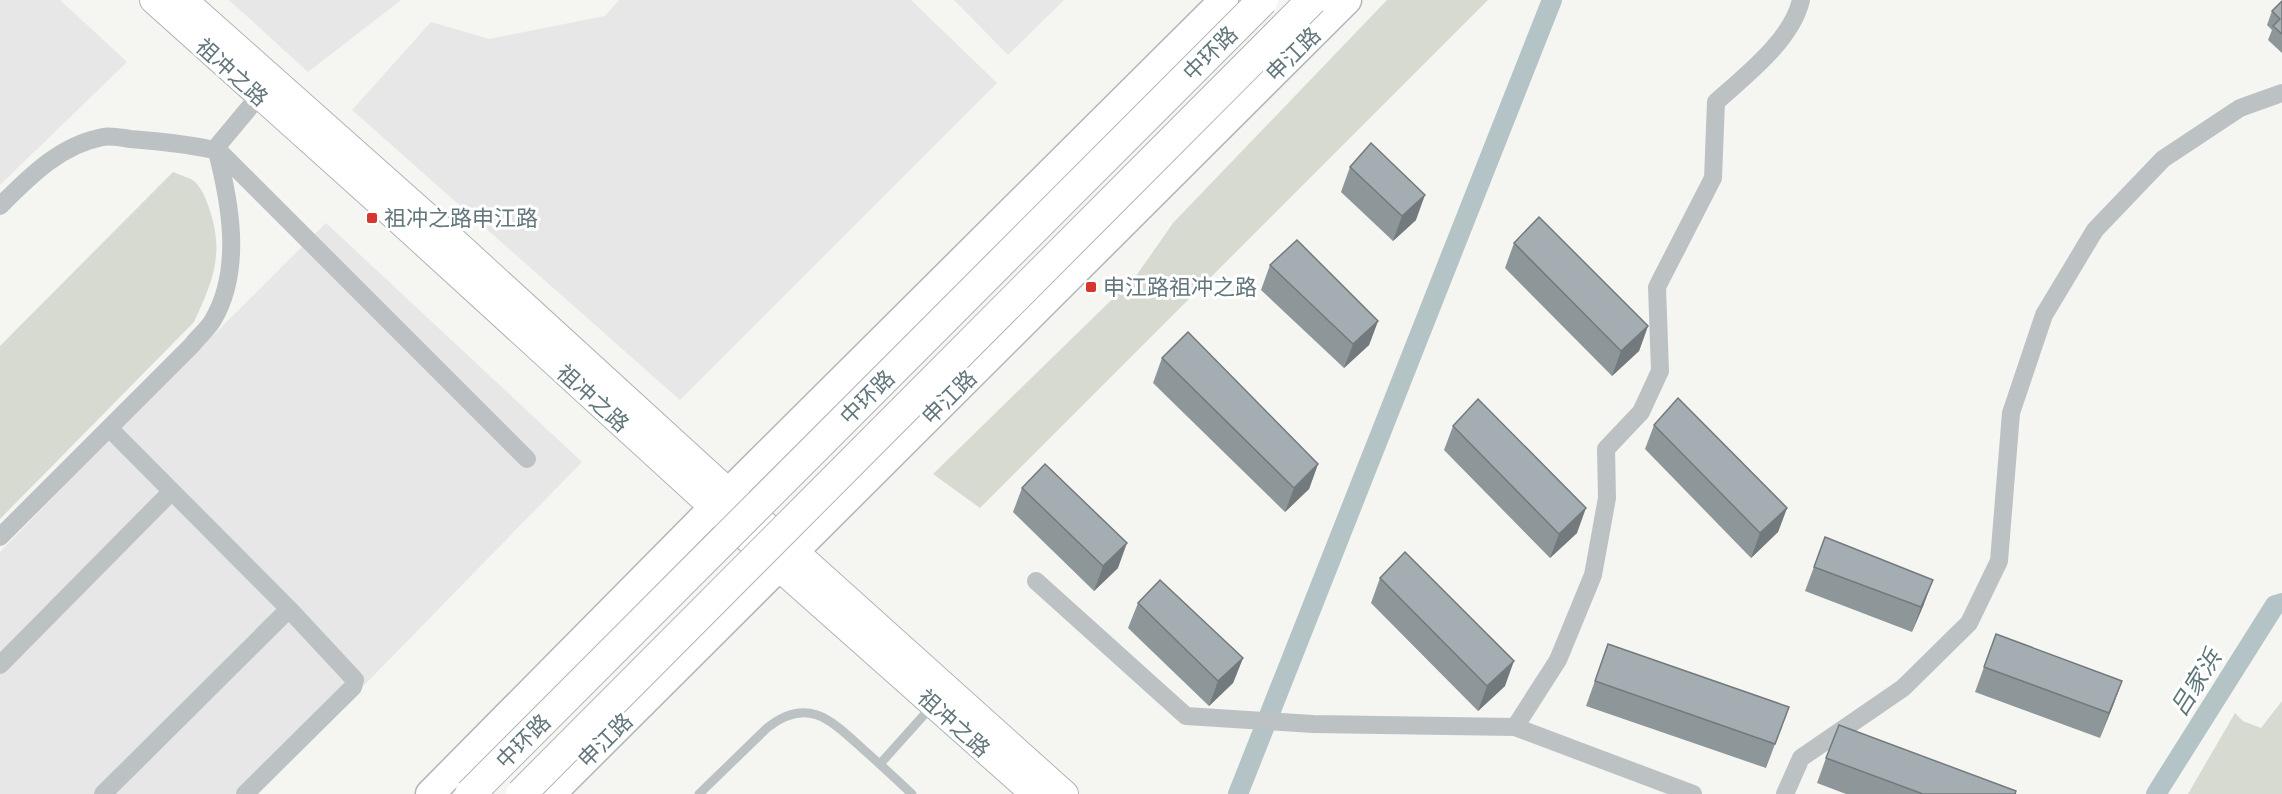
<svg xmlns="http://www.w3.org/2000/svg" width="2282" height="794" font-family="'Exo 2','Noto Sans SC',sans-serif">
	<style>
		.built { fill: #e6e7e6 }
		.green { fill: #d6dad1 }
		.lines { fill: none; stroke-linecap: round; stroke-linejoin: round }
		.canal { stroke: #b4c3c5; stroke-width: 20 }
		.secondary-casing { stroke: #adb5b7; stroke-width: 28 }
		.primary-casing { stroke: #b0b6b9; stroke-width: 31 }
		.service { stroke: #bcc2c4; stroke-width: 9 }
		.minor { stroke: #bcc2c4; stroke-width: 18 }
		.secondary { stroke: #fff; stroke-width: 26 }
		.primary { stroke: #fff; stroke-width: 28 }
		.trunk-bridge-casing { stroke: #b0b5b7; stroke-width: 32; stroke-linecap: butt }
		.trunk-bridge { stroke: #fff; stroke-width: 30 }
		.wall { fill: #8d9699 }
		.shaded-wall { fill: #737a7d }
		.building { fill: #a4aeb2; stroke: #737a7d; stroke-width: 1.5 }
		.poi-dot { fill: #d9342e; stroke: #fff; stroke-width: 2 }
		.labels { text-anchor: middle; stroke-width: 6; stroke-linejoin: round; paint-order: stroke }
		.street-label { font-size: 22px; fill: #62767c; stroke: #fff }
		.poi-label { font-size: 22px; fill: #62767c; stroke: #fff; text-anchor: start }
		.water-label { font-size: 24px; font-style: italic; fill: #5d7678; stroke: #fff }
	</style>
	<rect width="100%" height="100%" fill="#f5f5f2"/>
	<!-- built -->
	<path class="built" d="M0 0H60L127 62 0 185Z
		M229 0H401L308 72Z
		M619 0H911L997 83 680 400 352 110 431 22 489 39 605 16Z
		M954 0H1064L1008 55Z
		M326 223 582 462 258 794H0V552L125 423Z"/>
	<!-- green -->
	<path class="green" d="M1387 0H1488L980 508 933 474 1136 276 1173 223Z
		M173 172C179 175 188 177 194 181 200 186 206 198 208 205 225 252 214 279 194 322L0 519V346Z
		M2282 701V794H2188L2235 713 2243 721 2261 728Z"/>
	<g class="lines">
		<!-- canal -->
		<path class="canal" d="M1238 794 1552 0
			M2156 794 2275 605 2282 603"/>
		<defs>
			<path id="secondary" d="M153 0 385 208 778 567 1034 794
				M184 0 427 216 729 492 1065 794"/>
			<path id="primary" d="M430 794 713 508 1224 0
				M551 794 1347 0"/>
		</defs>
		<!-- secondary casing -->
		<use href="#secondary" class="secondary-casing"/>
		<!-- primary casing -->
		<use href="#primary" class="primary-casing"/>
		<!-- service -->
		<path class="service" d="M880 764 932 706
			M699 794 767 728C808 695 832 721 864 750 880 764 896 779 912 794"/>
		<!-- minor -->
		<path class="minor" d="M217 149 527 459
			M0 206C29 177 60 145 103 137 111 135 122 138 130 139 158 141 186 144 214 150L259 96
			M109 428 289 609 355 680 353 687 245 794
			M0 537 192 345C198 337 208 329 213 320 243 269 230 201 216 148
			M1036 581 1186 716 1313 724 1515 727 1693 794
			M0 665 171 492
			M1515 727 1558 660 1593 575 1607 498 1606 449 1641 412 1660 371 1657 287 1713 178 1716 102C1745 76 1792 40 1801 0
			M103 794 289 609
			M1785 794 1801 758 1903 688 1969 623 1999 561 2011 413 2044 315 2095 230 2163 159 2240 108 2282 93"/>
		<!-- secondary -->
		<use href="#secondary" class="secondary"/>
		<!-- primary -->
		<use href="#primary" class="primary"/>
		<defs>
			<path id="trunk-bridge" d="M470 794 1263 0
				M521 794 1312 0"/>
		</defs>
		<!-- trunk-bridge casing -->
		<use href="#trunk-bridge" class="trunk-bridge-casing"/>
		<!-- trunk-bridge -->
		<use href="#trunk-bridge" class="trunk-bridge"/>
	</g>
	<!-- wall -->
	<path class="wall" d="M2282 1V53L2268 40 2272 30 2267 25 2272 11Z
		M1350 167 1416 220 1393 241 1341 192Z
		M1514 243 1648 326 1639 351 1612 376 1505 268Z
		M1270 265 1378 321 1369 345 1344 368 1261 290Z
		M1162 358 1318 464 1309 489 1285 512 1153 383Z
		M1654 425 1787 508 1778 532 1751 558 1645 449Z
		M1453 426 1577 533 1550 558 1444 450Z
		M1022 488 1118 568 1094 591 1013 512Z
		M1825 537 1924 604 1912 632 1805 591Z
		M1380 578 1505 686 1478 711 1371 603Z
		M1138 603 1243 658 1233 683 1209 706 1128 628Z
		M1996 634 2122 681 2100 738 1975 692Z
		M1608 644 1789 707 1766 768 1586 706Z
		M1826 758 2015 794H1846L1817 783Z"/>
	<!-- shaded-wall -->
	<path class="shaded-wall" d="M1425 195 1416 220 1393 241 1402 216Z
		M1378 321 1369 345 1344 368 1353 344Z
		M1648 326 1639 351 1612 376 1621 351Z
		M1318 464 1309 489 1285 512 1294 488Z
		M1586 508 1577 533 1550 558 1559 534Z
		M1787 508 1778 532 1751 558 1760 533Z
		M1127 543 1118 568 1094 591 1103 566Z
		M1933 580 1924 604 1912 632 1921 607Z
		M1243 658 1233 683 1209 706 1218 681Z
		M1514 661 1505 686 1478 711 1487 686Z
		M2122 681 2113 706 2100 738 2109 713Z"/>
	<!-- building -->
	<path class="building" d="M2282 1V34L2273 26 2280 19 2272 11Z
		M1371 143 1425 195 1402 216 1350 167Z
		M1539 217 1648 326 1621 351 1514 243Z
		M1297 240 1378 321 1353 344 1270 265Z
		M1188 332 1318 464 1294 488 1162 358Z
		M1678 398 1787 508 1760 533 1654 425Z
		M1478 399 1586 508 1559 534 1453 426Z
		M1045 464 1127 543 1103 566 1022 488Z
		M1825 537 1933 580 1921 607 1814 567Z
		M1405 552 1514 661 1487 686 1380 578Z
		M1160 580 1243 658 1218 681 1138 603Z
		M1996 634 2122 681 2109 713 1984 667Z
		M1608 644 1789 707 1775 744 1595 681Z
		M1839 725 2016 791 2015 794H1923L1826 758Z"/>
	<!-- markers -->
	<g class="poi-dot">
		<rect x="366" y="212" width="12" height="12" rx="3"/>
		<rect x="1085" y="281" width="12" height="12" rx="3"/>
	</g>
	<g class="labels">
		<!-- street labels -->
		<g class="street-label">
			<text transform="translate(1210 53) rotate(-45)" y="8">中环路</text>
			<text transform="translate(1293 54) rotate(-45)" y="8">申江路</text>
			<text transform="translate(232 72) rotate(42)" y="8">祖冲之路</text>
			<text transform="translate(867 397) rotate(-45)" y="8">中环路</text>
			<text transform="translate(949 397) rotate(-45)" y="8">申江路</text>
			<text transform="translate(593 398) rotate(42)" y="8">祖冲之路</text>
			<text transform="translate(954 723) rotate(42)" y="8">祖冲之路</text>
			<text transform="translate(605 740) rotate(-45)" y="8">申江路</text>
			<text transform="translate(523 741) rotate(-45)" y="8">中环路</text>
		</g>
		<!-- poi labels -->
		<g class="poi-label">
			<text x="384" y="226">祖冲之路申江路</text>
			<text x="1103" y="295">申江路祖冲之路</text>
		</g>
		<!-- water labels -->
		<g class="water-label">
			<text transform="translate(2196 683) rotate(-58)" y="8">吕家浜</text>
		</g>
	</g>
</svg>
